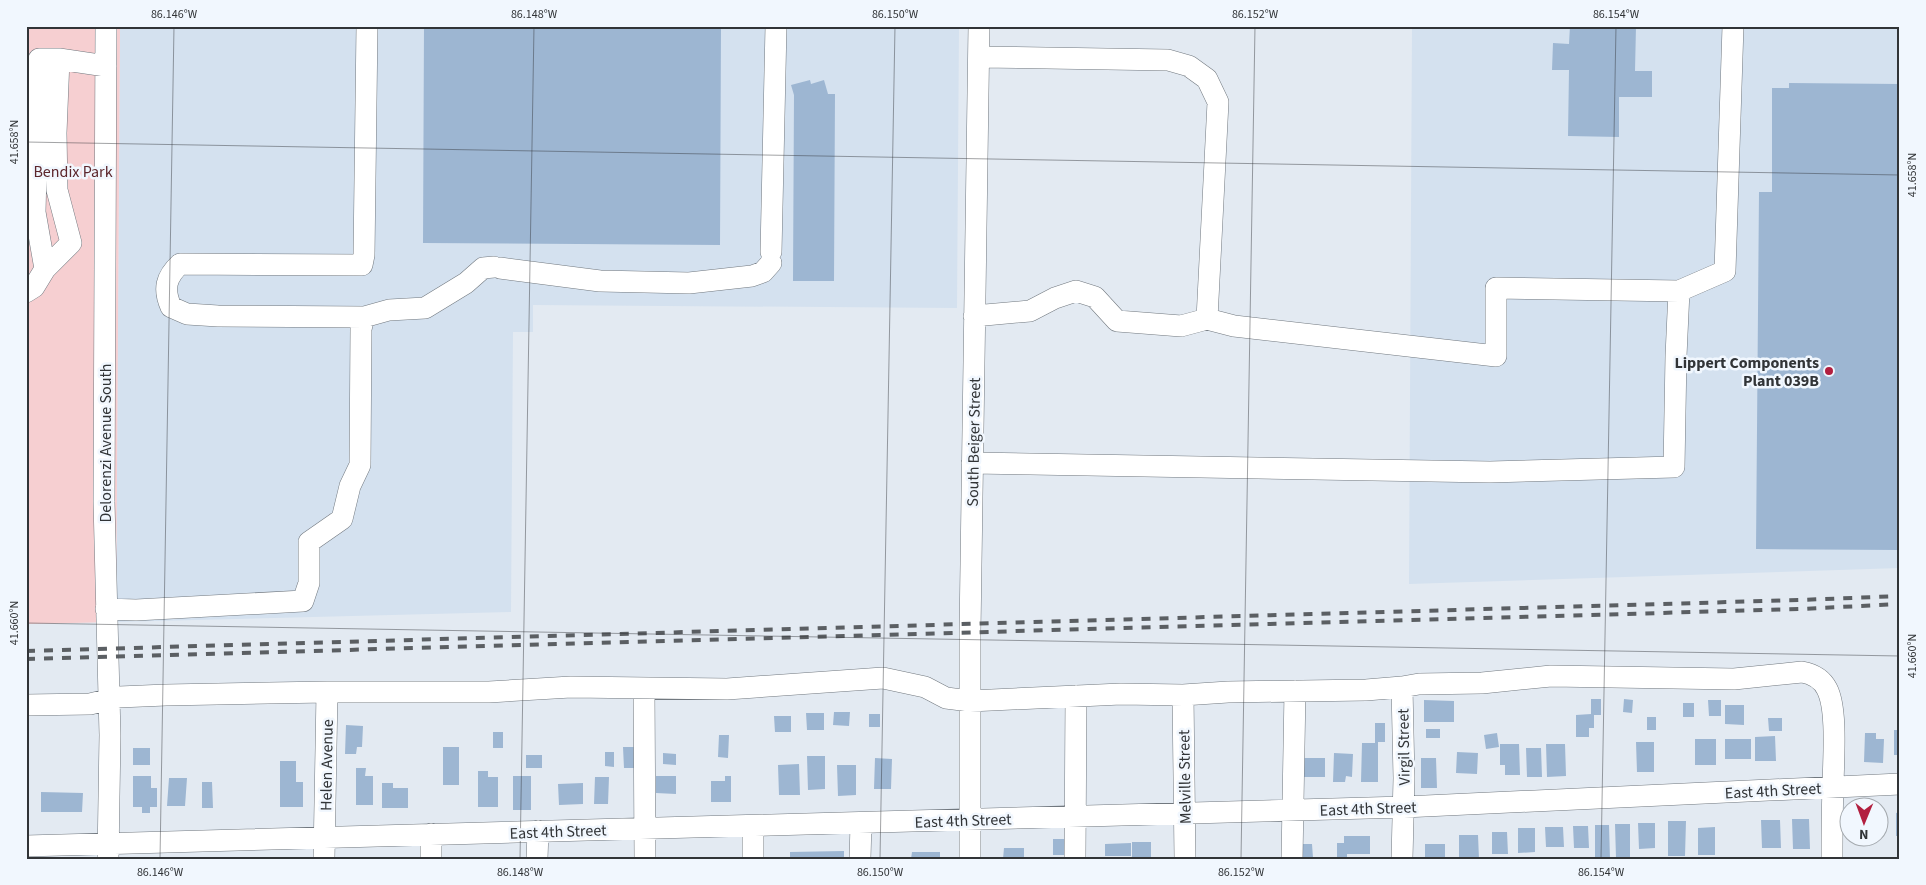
<svg xmlns="http://www.w3.org/2000/svg" width="1926" height="885" font-family="'Source Sans 3',sans-serif">
	<style>
		.built { fill: #d4e1ef }
		.green { fill: #f6cfd1 }
		.building { fill: #9db6d2 }
		.lines { fill: none; stroke-linecap: round; stroke-linejoin: round }
		.minor-casing { stroke: #71787f; stroke-width: 22 }
		.minor { stroke: #fff; stroke-width: 21 }
		.rail { stroke: #5b5f63; stroke-width: 4; stroke-dasharray: 9 9; stroke-linecap: butt }
		.ticks { fill: none; stroke: #313437; stroke-width: 1; stroke-opacity: 0.45 }
		.poi-dot { fill: #b21f3f; stroke: #f1f7fe; stroke-width: 2 }
		.labels { text-anchor: middle; stroke-width: 5; stroke-linejoin: round; paint-order: stroke }
		.park-label { font-size: 16px; fill: #5c262c; stroke: #f1f7fe }
		.poi-label { font-size: 16px; font-weight: bold; fill: #313437; stroke: #f1f7fe; text-anchor: end }
		.street-label { font-size: 16px; fill: #313437; stroke: #f1f7fe }
		.neatline { fill: none; stroke: #313437; stroke-width: 2 }
		.ticks-label { font-size: 12px; text-anchor: middle; fill: #313437 }
	</style>
	<rect width="100%" height="100%" fill="#e3eaf2"/>
	<!-- built -->
	<path class="built" d="M120 26H959L957 308 533 305V332H513L511 612 116 622Z
		M1412 26H1900V568L1409 584Z"/>
	<!-- green -->
	<path class="green" d="M26 26H120L116 622 26 624Z"/>
	<!-- building -->
	<path class="building" d="M424 26H721L720 245 423 243Z
		M1570 26H1636L1635 71H1652V97H1619V137L1568 136 1569 70H1552L1553 43 1569 44Z
		M810 80 811 84 824 80 828 94H835L834 281H793L794 95 791 85Z
		M1789 83 1900 84V550L1756 549 1759 192H1772V88H1789Z
		M1591 699H1601V715H1594V728H1589V737H1576V715L1591 714Z
		M1624 699 1633 700 1632 713 1623 712Z
		M1424 700 1454 701V722H1424Z
		M1708 700H1721V716H1709Z
		M1683 703H1694V717H1683Z
		M1725 705H1744V725L1725 724Z
		M834 712H850L849 726 833 725Z
		M806 713H824V730H807Z
		M869 714H880V727H869Z
		M774 716H791V732H775Z
		M1647 717H1656V730H1647Z
		M1768 718H1782V731H1769Z
		M1375 723H1385V742H1378V782H1361L1362 743H1375Z
		M346 725 363 726 362 747H357L356 754H345Z
		M1426 729H1440V738H1426Z
		M1894 730H1900V755H1894Z
		M493 732H503V748H493Z
		M1497 733 1499 747 1486 749 1484 735Z
		M1865 733H1876V739H1884L1883 763 1864 762Z
		M719 735H729L728 758 718 757Z
		M1775 736 1776 761H1755V737Z
		M1695 739H1716V765H1695Z
		M1725 739H1751V759H1725Z
		M1636 742H1654V772H1637Z
		M1500 744H1519L1520 775H1505V765H1500Z
		M1546 744H1565L1566 776 1547 777Z
		M443 747H459V785H443Z
		M623 747H640V768H624Z
		M133 748H150V765H133Z
		M1526 748H1541L1542 777H1527Z
		M605 752H614V767L605 766Z
		M1457 752 1478 753 1477 774 1456 773Z
		M663 753 676 754V765L663 764Z
		M1334 753 1353 754 1352 777 1346 776 1345 782H1333Z
		M526 755H542V768H526Z
		M807 756H825V789L808 790Z
		M875 758 892 759 891 789H874Z
		M1302 758H1325V777H1302Z
		M1421 758H1436L1437 788H1421Z
		M280 761H296V782H303V807H280Z
		M799 764 800 795H779L778 765Z
		M837 765H856V795L838 796Z
		M356 768H366L365 776H373V805H356Z
		M478 771H488V777H498V807H478Z
		M133 776H151V788H157V807H150V813H142V807H133Z
		M513 776H531V810H513Z
		M656 776H676V794L656 793Z
		M725 776H731V802H711V781H725Z
		M595 777H609L608 804H594Z
		M169 778H187L185 806H167Z
		M202 782H212L213 808H202Z
		M382 783H393V788H408V808H382Z
		M583 783V804L559 805 558 784Z
		M41 792 83 793 82 812H41Z
		M1900 812V836H1896V813Z
		M1878 815H1881V839H1868V838H1878Z
		M1792 819H1809L1810 849H1793Z
		M1761 820H1780L1781 848H1762Z
		M1668 821H1686L1685 856H1668Z
		M1638 823H1655V848L1639 849Z
		M1615 824H1630V858H1616Z
		M1595 825H1609L1610 859H1595Z
		M1573 826H1588L1589 848H1574Z
		M1545 827H1563L1564 847H1546Z
		M1715 827V855H1698V828Z
		M1518 828H1535V852L1518 853Z
		M1492 832H1507L1508 854H1492Z
		M1459 835H1478L1479 859H1459Z
		M1344 836H1370V854H1347V858H1337V843H1344Z
		M1053 839H1072V855H1053Z
		M1132 842H1151V859H1132Z
		M1131 843V856H1105V844Z
		M1300 844H1312L1313 858 1300 859Z
		M1425 844H1445V859H1425Z
		M1004 848H1024V859H1003Z
		M844 851V859H790V852Z
		M912 852H940V859H911Z"/>
	<g class="lines">
		<defs>
			<path id="minor" d="M106 26 104 502 110 735 108 859
				M59 59 106 66
				M771 252 776 26
				M500 268 600 281 689 283 752 276 763 272 771 263
				M26 292 34 287 45 269 71 243 57 190 56 133 59 59H39L35 212 45 269
				M974 316 1030 311 1055 298 1076 291 1095 297 1117 321 1181 326 1207 319 1218 102 1207 79 1189 66 1168 60 979 57
				M364 317 218 316 187 314 171 307C163 289 166 277 180 264L362 265 364 255 367 26
				M1207 319 1234 326 1496 356V288L1679 291
				M972 463 1490 472 1674 467 1676 356 1679 291 1725 271 1733 26
				M106 609 136 610 303 601 309 583V542L342 519 350 486 360 465 361 329 364 317 389 310 425 308 466 283 483 268 494 267
				M644 688 645 859
				M1183 695 1185 859
				M26 705 90 704 119 697 166 695 327 692H489L571 687 727 689 883 678 925 687 946 698 970 701 1121 694 1183 695 1228 692 1366 690 1402 687 1419 684 1482 683 1551 676 1734 679 1802 672C1813 674 1822 679 1827 689 1838 710 1833 764 1833 789 1832 812 1832 835 1832 859
				M26 846 1404 807 1900 784
				M324 859 327 692
				M431 859V834
				M537 859 538 831
				M753 859V826
				M860 859 861 823
				M970 859V632L979 26
				M1075 859 1076 696
				M1292 859 1295 691
				M1402 859 1404 778 1402 687"/>
		</defs>
		<!-- minor casing -->
		<use href="#minor" class="minor-casing"/>
		<!-- minor -->
		<use href="#minor" class="minor"/>
		<!-- rail -->
		<path class="rail" d="M26 651 1800 600 1900 596
			M26 659 1801 609 1900 604"/>
	</g>
	<!-- ticks -->
	<path class="ticks" d="M26 142 1900 175M26 623 1900 656M160 859 174 26M520 859 534 26M880 859 895 26M1241 859 1255 26M1601 859 1616 26"/>
	<!-- markers -->
	<circle class="poi-dot" cx="1829" cy="371" r="5"/>
	<g class="labels">
		<!-- park labels -->
		<g class="park-label">
			<text x="73" y="177">Bendix Park</text>
		</g>
		<!-- poi labels -->
		<g class="poi-label">
			<text x="1819" y="368">Lippert Components<tspan x="1819" dy="18">Plant 039B</tspan></text>
		</g>
		<!-- street labels -->
		<g class="street-label">
			<text transform="translate(973 442) rotate(-89)" y="6">South Beiger Street</text>
			<text transform="translate(105 443) rotate(-90)" y="6">Delorenzi Avenue South</text>
			<text transform="translate(1403 747) rotate(-91)" y="6">Virgil Street</text>
			<text transform="translate(326 765) rotate(-89)" y="6">Helen Avenue</text>
			<text transform="translate(1184 777) rotate(-91)" y="6">Melville Street</text>
			<text transform="translate(1773 790) rotate(-3)" y="6">East 4th Street</text>
			<text transform="translate(1368 808) rotate(-2)" y="6">East 4th Street</text>
			<text transform="translate(963 820) rotate(-2)" y="6">East 4th Street</text>
			<text transform="translate(558 831) rotate(-2)" y="6">East 4th Street</text>
		</g>
	</g>
	<!-- border -->
	<rect width="1926" height="885" fill="none" stroke="#f1f7fe" stroke-width="55"/>
	<!-- north arrow -->
	<g transform="translate(1864 822) rotate(181)"><circle r="24" fill="#f1f7fe" stroke="#a4a9ae"/>
	<path d="M0-4L9 19L0 12L-9 19Z" fill="#b21f3f"/>
	<text y="-8" font-size="14" font-weight="bold" text-anchor="middle" fill="#313437">N</text>
	</g>
	<rect x="28" y="28" width="1870" height="830" class="neatline"/>
	<g class="ticks-label">
		<text x="174" y="18">86.146°W</text>
		<text x="534" y="18">86.148°W</text>
		<text x="895" y="18">86.150°W</text>
		<text x="1255" y="18">86.152°W</text>
		<text x="1616" y="18">86.154°W</text>
		<text transform="translate(14 142) rotate(-90)" y="4">41.658°N</text>
		<text transform="translate(1912 175) rotate(-90)" y="4">41.658°N</text>
		<text transform="translate(14 623) rotate(-90)" y="4">41.660°N</text>
		<text transform="translate(1912 656) rotate(-90)" y="4">41.660°N</text>
		<text x="160" y="876">86.146°W</text>
		<text x="520" y="876">86.148°W</text>
		<text x="880" y="876">86.150°W</text>
		<text x="1241" y="876">86.152°W</text>
		<text x="1601" y="876">86.154°W</text>
	</g>
</svg>
